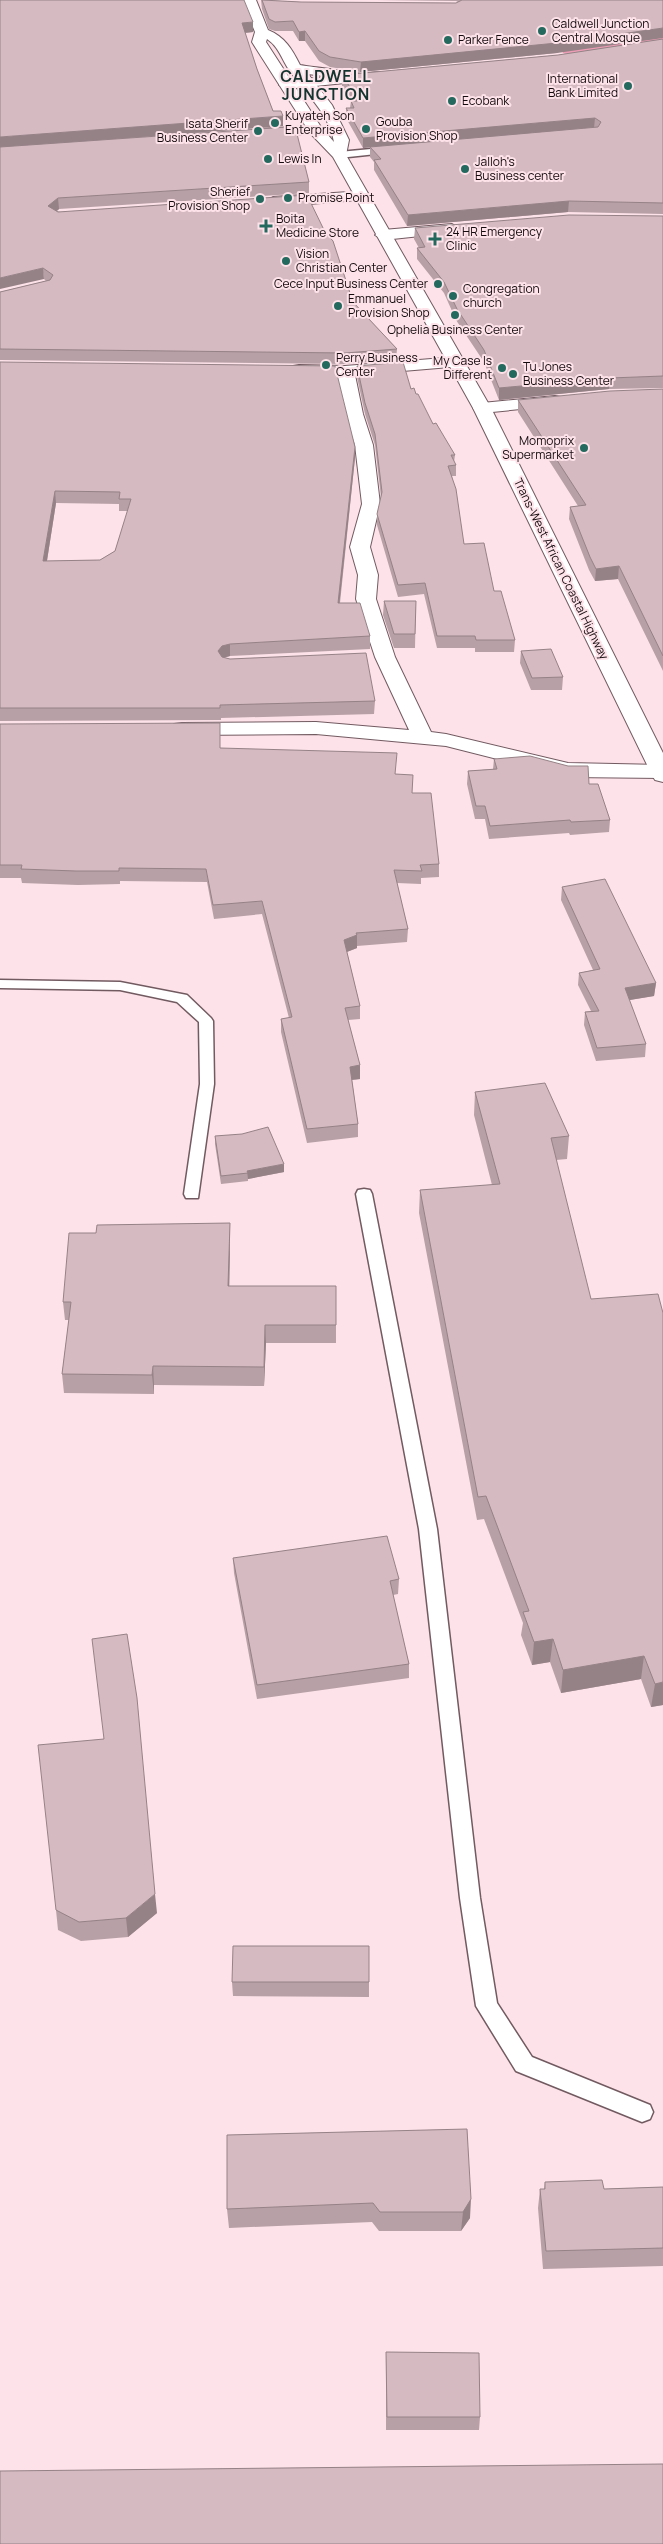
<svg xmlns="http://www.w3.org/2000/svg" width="663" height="2544" font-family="Manrope,sans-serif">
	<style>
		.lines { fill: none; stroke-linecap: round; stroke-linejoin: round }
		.stream { stroke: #ee9db6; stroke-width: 5.5 }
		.service-casing { stroke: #725a61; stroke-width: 3 }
		.minor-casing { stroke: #725a61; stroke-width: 2 }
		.secondary-casing { stroke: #725a61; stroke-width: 2 }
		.trunk-casing { stroke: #725a61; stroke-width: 2 }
		.service { fill: #fff; fill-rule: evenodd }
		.minor { fill: #fff; fill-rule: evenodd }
		.secondary { fill: #fff; fill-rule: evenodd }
		.trunk { fill: #fff; fill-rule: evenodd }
		.wall { fill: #b7a0a6; fill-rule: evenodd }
		.shaded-wall { fill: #958287 }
		.building { fill: #d5bac1; stroke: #958287; fill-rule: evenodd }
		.poi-dot { fill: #23695d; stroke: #fde2e9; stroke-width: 2 }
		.labels { text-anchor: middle; stroke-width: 4; stroke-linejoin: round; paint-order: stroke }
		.far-poi-label { font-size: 12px; fill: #140b0e; stroke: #fde2e9; text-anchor: start }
		.far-street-label { font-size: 12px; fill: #140b0e; stroke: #fde2e9 }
		.far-district-label { font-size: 16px; font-weight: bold; letter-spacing: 1px; fill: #13342e; stroke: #fde2e9 }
	</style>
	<rect width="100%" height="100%" fill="#fde2e9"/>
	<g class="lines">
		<!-- stream -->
		<path class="stream" d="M565 51 614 46 663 36"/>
		<defs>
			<path id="service" d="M392 147 396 150 395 152 339 158 335 155 339 152Z
				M0 980 120 982 187 995 211 1018 213 1021 214 1084 198 1198H186L184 1194 200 1084 199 1022 177 1002 120 990 0 988Z
				M364 1189 370 1190 372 1194 437 1529 480 1898 497 2003 532 2057 650 2105 653 2112 650 2119 642 2122 516 2071 476 2006 460 1898 419 1529 356 1194 358 1190Z"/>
			<path id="minor" d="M315 126 322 130 320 133 258 137 251 133 258 129Z
				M364 191 372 196 369 199 273 207 265 202 273 197Z
				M452 224 460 229 458 232 383 240 375 235 383 230Z
				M456 357 462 358 465 362 462 366 355 375 363 414 373 445 380 504 370 547 378 575 376 599 395 657 431 732 446 734 568 763 662 765 663 778 568 777 446 746 316 734 182 735 174 734 171 729 174 724 182 723 316 722 409 730 375 657 356 599 358 575 350 547 362 504 355 445 345 414 337 376 299 375 293 374 290 370 293 366 299 365 345 366Z
				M555 396 561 397 564 401 561 405 482 413 476 412 473 408 476 404 482 403Z"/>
			<path id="secondary" d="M379 72 386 76 384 79 286 89 279 85 286 81Z"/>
			<path id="trunk" d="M242 0H256L268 30C285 37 292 49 300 65 311 67 373 74 376 78L369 82 308 74 332 105 349 140 346 155 491 408 663 753V782L655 780 652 775 473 408 333 157 310 133 252 42 255 32ZM267 39C279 47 281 58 289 70 305 93 329 113 334 142L321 127 266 42Z"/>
		</defs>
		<!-- service casing -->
		<use href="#service" class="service-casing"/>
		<!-- minor casing -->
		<use href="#minor" class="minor-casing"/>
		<!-- secondary casing -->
		<use href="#secondary" class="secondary-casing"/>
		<!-- trunk casing -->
		<use href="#trunk" class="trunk-casing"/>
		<!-- service -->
		<use href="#service" class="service"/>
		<!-- minor -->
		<use href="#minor" class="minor"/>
		<!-- secondary -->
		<use href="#secondary" class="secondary"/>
		<!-- trunk -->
		<use href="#trunk" class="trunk"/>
	</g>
	<!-- wall -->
	<path class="wall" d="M0 0 253 32 245 33 257 69 273 111 283 126 107 140 309 182V193L59 209 57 211 353 302 397 349 396 360 345 364 0 360V292L46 281 44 279Z
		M261 0 301 2 456 3 458 2 456 1 376 0H663L557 53 360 72 330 67 319 61 305 41H299L293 31H275L269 29 262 9Z
		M663 39V214L568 212 407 226 374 170V162L370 157V147L363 148 346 118V108H350L351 101H352L342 86V75L558 55Z
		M663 216V388L609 389 499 400 484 362 456 320 444 293 417 259V248H419L414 239 415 228Z
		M0 362 355 447V458L340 603 370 636V649L230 656 224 658 375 701 374 714 221 718V720L0 721ZM56 503 119 504V511H128L115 551 100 560 47 561Z
		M357 366 411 389 416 394 433 424 455 455 454 462 456 465V476H452L464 544 494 591 515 640 514 652H475V648H437L424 594 398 597 377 525V514L381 497 375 445 365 414 357 377Z
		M663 389V671L618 579 595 581 589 570 569 519 570 507 578 506 518 412V400Z
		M384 601H416L415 648H394L383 615Z
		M521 651 563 677 562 690H531L520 663Z
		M0 724 221 748 396 774 412 793 439 864V877L421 878V884L397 883 408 929 407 942 357 946V948L347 952 360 1006V1019L348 1020 360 1065V1079L352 1080 358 1124V1137L307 1143 281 1032V1019L289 1018 262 914 214 919 207 882 120 881V884L78 885 22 883 21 878H0Z
		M494 759 589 784 610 820 609 832 570 835 569 833 489 839 485 819H475L467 784 468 771 493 769Z
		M562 887 656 983 654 996 629 1000 646 1044 645 1057 596 1061 584 1025 585 1012 591 1011 578 985 579 973 593 970 561 900Z
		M475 1092 569 1136 567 1159 556 1160 663 1705 651 1707 641 1679 561 1693 550 1662 532 1665 521 1635 523 1623 484 1519 477 1520 419 1213 420 1190 492 1185 474 1115Z
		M215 1136 284 1172 248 1179V1181L221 1184 215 1144Z
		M230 1223V1242L229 1286H336V1343H266L264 1386 154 1385V1394L64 1393 62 1374 69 1320H65L63 1302 96 1233Z
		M233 1558 399 1579 398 1594 393 1595 409 1664V1678L257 1699 234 1573Z
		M56 1910 157 1913 128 1937 81 1941 58 1930Z
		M232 1982H369V1997L233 1996Z
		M467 2129 470 2218 461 2231H379L372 2222 229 2228 227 2209Z
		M545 2182 604 2189 663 2187V2266L543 2269 538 2208 540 2189H544Z
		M386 2352 480 2417 479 2430H386Z"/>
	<!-- shaded-wall -->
	<path class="shaded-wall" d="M253 22V32L243 33 242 23Z
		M663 28V38L557 53 360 72 361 62Z
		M305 31V41H299V32Z
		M283 116V126L0 148V137Z
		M595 118 594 128 363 148V138Z
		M58 198 59 209 49 217 48 206Z
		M569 201 568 212 407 226 408 215Z
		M43 268 44 279 0 289V278Z
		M610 378 609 389 499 400V388Z
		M355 447V458L338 616V603Z
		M55 491 56 503 45 573 43 561Z
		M619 566 618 579 595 581 596 569Z
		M230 644V656L222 658 218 651 222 646Z
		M357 935V948L344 953V940Z
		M656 983 654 996 624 1001 625 988Z
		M360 1065V1079L350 1080V1067Z
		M284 1164V1172L248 1179 247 1171Z
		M230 1223V1242L229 1304 228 1286Z
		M265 1325 266 1343 264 1386V1367Z
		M153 1366 154 1385V1394L152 1375Z
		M553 1639 550 1662 532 1665 534 1642Z
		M644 1656 641 1679 561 1693 563 1670Z
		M663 1682V1705L651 1707 655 1684Z
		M155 1894 157 1913 128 1937 126 1918Z
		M471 2199 470 2218 461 2231 463 2212Z"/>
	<!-- building -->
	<path class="building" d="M0 0H244L253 22 242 23 257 69 273 111H281L283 116 0 137Z
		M262 0 301 2 456 3 462 0H663V28L557 43 361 62 330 57 319 51 305 31 299 32 293 21 275 22 269 19Z
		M663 39V203L569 201 408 215 374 160 381 159 370 147 598 127 601 122 595 118 363 138 346 108H354L351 101H359L342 75 558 55Z
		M288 127 290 130H296L309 182 58 198 48 206 58 212 307 195 325 232 333 241 353 302 397 349 345 353 0 349V292L50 280 53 275 43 268 0 278V147Z
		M569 215 663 216V376L610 378 499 388 484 350 457 309 444 282 417 248 425 247 415 228Z
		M0 362 335 366 355 447 338 603H360L370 636 230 644 222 646 218 651 222 657 230 659 366 653 375 701 220 705V708H0ZM55 491 120 492 119 499H131L115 551 100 560 43 561Z
		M403 362 411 389 414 388 416 394H418L433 424 436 423 455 455H451L456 465 448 466 456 489 464 544 484 543 494 591H501L515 640H476L475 636H437L425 583 398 585 377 514 382 492 375 434 365 403 357 366Z
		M663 389V656L619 566 596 569 590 557 570 507 586 505 518 400 610 391Z
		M384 601H416L415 634H394Z
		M551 649 563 677 532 678 521 651Z
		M220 723V748L397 753 395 774 413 775 412 793H431L439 864 420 865 422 871 394 870 408 929 356 933 357 935 344 940 360 1006 345 1008 360 1065 350 1067 358 1124 307 1129 281 1019 292 1017 262 901 213 905 206 869 119 868V871H76L21 869 22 865H0V724Z
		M530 756 568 766H588L589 784H598L610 820 571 822 570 820 490 826 485 806H476L468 771 497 769 494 759Z
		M605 879 656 983 625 988 646 1044 597 1048 585 1012 599 1011 579 973 600 969 562 887Z
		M545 1083 569 1136 551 1138 591 1299 658 1294 663 1313V1682L655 1684 644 1656 563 1670 553 1639 534 1642 523 1612 529 1611 486 1496 478 1497 420 1190 500 1184 475 1092Z
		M268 1127 284 1164 247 1171 248 1173 221 1176 215 1136 242 1134Z
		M230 1223 228 1286H336V1325H265L264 1367 153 1366 152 1375 62 1374 71 1302H63L69 1233H96L97 1225Z
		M387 1536 399 1579 390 1581 409 1664 257 1685 233 1558Z
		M127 1634 137 1698 155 1894 126 1918 79 1922 56 1910 38 1745 104 1739 92 1639Z
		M233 1946H369V1982H232Z
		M467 2129 471 2199 463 2212H380L373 2203 227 2209V2135Z
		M602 2180 604 2189 663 2187V2248L546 2251 540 2189H545V2182Z
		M386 2352 479 2353 480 2417H387Z
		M663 2464V2544H0V2471Z"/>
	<!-- markers -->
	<g class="poi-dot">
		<circle cx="542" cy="31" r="5"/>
		<circle cx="448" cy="40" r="5"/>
		<circle cx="628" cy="86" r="5"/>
		<circle cx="452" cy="101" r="5"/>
		<circle cx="275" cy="123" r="5"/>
		<circle cx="366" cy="129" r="5"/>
		<circle cx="258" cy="131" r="5"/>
		<circle cx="268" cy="159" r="5"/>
		<circle cx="465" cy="169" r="5"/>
		<circle cx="288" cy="198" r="5"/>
		<circle cx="260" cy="199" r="5"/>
		<path d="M263.5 218.5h5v5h5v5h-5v5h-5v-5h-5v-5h5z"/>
		<path d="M432.5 231.5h5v5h5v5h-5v5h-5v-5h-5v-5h5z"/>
		<circle cx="286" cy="261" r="5"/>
		<circle cx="438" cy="284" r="5"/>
		<circle cx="453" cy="296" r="5"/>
		<circle cx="338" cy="306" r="5"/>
		<circle cx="455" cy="315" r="5"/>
		<circle cx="326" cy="365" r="5"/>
		<circle cx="502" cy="368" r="5"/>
		<circle cx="513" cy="374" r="5"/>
		<circle cx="584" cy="448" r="5"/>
	</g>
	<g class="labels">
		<!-- far-poi labels -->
		<g class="far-poi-label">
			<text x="552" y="28">Caldwell Junction<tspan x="552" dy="14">Central Mosque</tspan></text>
			<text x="458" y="44">Parker Fence</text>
			<text x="618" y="83" text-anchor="end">International<tspan x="618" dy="14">Bank Limited</tspan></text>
			<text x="462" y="105">Ecobank</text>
			<text x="285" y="120">Kuyateh Son<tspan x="285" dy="14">Enterprise</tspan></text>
			<text x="376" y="126">Gouba<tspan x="376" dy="14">Provision Shop</tspan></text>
			<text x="248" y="128" text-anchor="end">Isata Sherif<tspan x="248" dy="14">Business Center</tspan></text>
			<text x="278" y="163">Lewis In</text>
			<text x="475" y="166">Jalloh's<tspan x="475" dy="14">Business center</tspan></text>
			<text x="250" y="196" text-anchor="end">Sherief<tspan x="250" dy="14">Provision Shop</tspan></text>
			<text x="298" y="202">Promise Point</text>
			<text x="276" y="223">Boita<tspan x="276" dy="14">Medicine Store</tspan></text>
			<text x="446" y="236">24 HR Emergency<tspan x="446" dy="14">Clinic</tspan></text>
			<text x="296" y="258">Vision<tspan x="296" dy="14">Christian Center</tspan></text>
			<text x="428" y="288" text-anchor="end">Cece Input Business Center</text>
			<text x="463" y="293">Congregation<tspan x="463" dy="14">church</tspan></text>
			<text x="348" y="303">Emmanuel<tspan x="348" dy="14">Provision Shop</tspan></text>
			<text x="455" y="334" text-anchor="middle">Ophelia Business Center</text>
			<text x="336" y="362">Perry Business<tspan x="336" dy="14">Center</tspan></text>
			<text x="492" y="365" text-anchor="end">My Case Is<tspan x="492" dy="14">Different</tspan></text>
			<text x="523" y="371">Tu Jones<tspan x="523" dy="14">Business Center</tspan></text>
			<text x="574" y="445" text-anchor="end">Momoprix<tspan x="574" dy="14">Supermarket</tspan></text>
		</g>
		<!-- far-street labels -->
		<g class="far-street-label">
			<text transform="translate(561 569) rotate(64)" y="4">Trans-West African Coastal Highway</text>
		</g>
		<!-- far-district labels -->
		<g class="far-district-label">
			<text x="326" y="82">CALDWELL<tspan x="326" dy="18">JUNCTION</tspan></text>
		</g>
	</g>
</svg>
